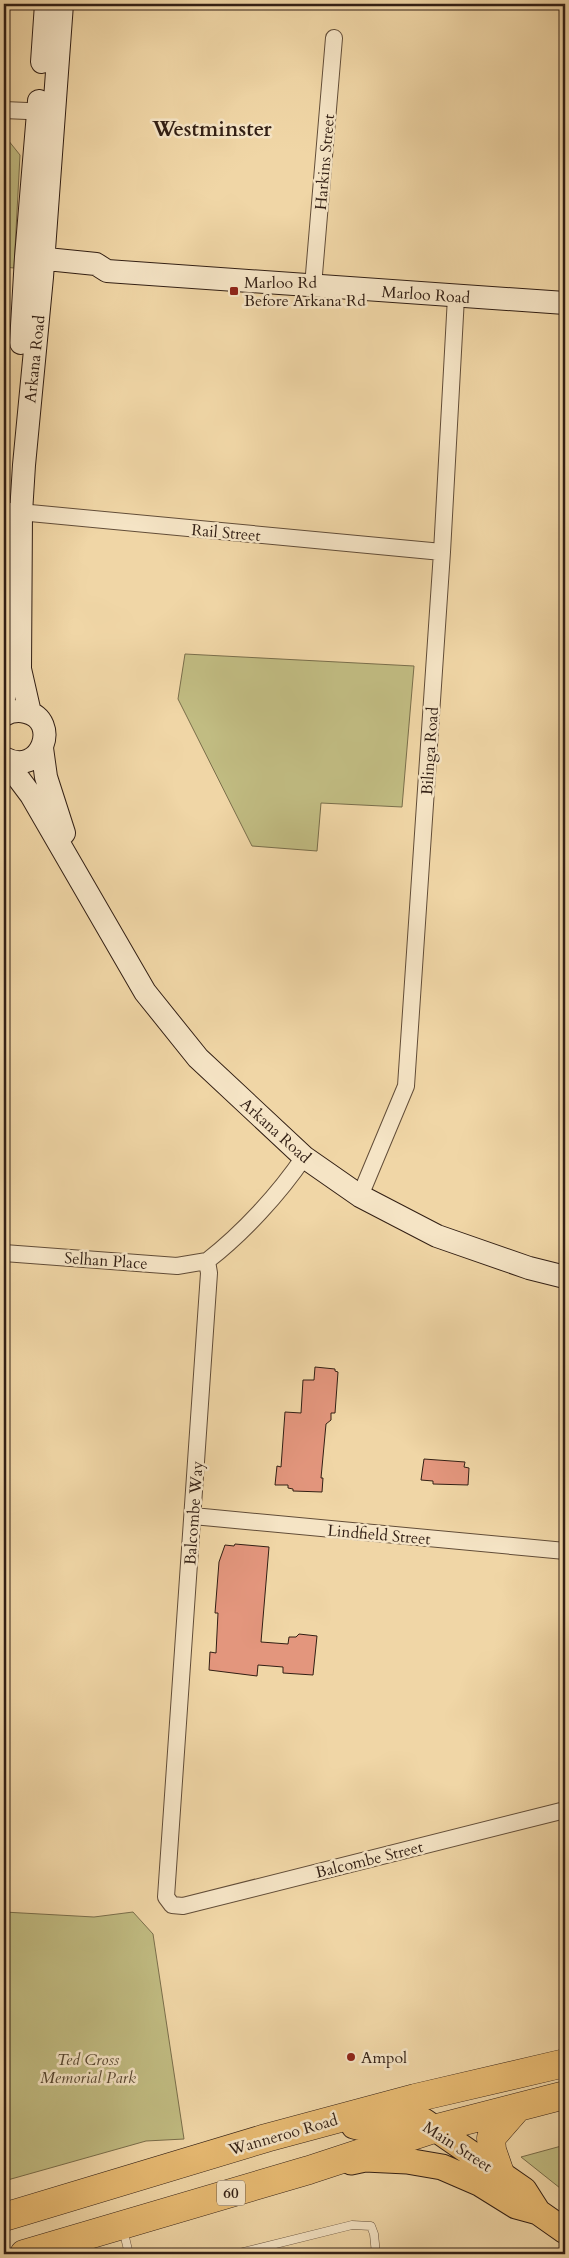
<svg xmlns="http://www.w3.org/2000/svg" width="569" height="2258" font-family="Cardo,serif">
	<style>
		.green { fill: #c1bc82; stroke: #7a6e4b }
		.building { fill: #e3967d; stroke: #321f14 }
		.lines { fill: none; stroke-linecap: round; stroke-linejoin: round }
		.lane-casing { stroke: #624d38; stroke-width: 9 }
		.street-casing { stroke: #624d38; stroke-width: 18 }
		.secondary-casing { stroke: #321f14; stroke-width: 24 }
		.primary-casing { stroke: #321f14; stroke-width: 27 }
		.highway-casing { stroke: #321f14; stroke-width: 29 }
		.lane { stroke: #f5e4c5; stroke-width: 8 }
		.street { stroke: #f5e4c5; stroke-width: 16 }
		.secondary { stroke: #f5e4c5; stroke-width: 22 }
		.primary { stroke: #e8bb73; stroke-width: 25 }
		.highway { stroke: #e8bb73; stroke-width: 28 }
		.poi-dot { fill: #8f2418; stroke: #f5e4c5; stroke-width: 2 }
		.labels { text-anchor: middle; stroke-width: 5; stroke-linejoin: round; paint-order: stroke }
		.shield { fill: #f5e4c5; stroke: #6c5a49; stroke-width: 1 }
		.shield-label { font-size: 15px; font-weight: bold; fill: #321f14 }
		.street-label { font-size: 16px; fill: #321f14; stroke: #f5e4c5 }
		.poi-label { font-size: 16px; fill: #321f14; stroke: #f5e4c5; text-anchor: start }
		.park-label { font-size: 16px; font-style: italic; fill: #564630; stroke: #f5e4c5 }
		.district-label { font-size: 21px; font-weight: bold; fill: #321f14; stroke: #f5e4c5 }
	</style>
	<rect width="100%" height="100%" fill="#f0d6a6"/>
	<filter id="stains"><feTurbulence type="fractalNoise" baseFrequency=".004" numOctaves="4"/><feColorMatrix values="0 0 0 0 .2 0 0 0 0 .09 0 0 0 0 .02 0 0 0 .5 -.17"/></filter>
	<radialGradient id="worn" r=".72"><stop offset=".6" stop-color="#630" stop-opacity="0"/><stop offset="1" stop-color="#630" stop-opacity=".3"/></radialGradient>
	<!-- green -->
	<path class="green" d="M4 135 20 155 14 268 4 267Z
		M185 654 414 666 402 807 321 803 317 851 252 846 178 699Z
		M4 1912 94 1917 133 1912 153 1934 184 2139 146 2141 4 2181Z
		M565 2145V2192L521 2157Z"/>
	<!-- building -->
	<path class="building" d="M315 1367 335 1369V1371L338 1372 335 1413H331V1420L326 1424 321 1478H323L322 1492 293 1491V1489L288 1488V1485H275L277 1466 281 1467 285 1412 301 1413 303 1380H314Z
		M424 1459 465 1462 464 1467 469 1468 468 1485 433 1484V1481L421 1480Z
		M235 1544 269 1547 261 1642 288 1644 289 1637H296L299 1634 317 1636 313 1675 283 1673V1667L258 1665 257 1676 209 1670 210 1652 216 1653 218 1613H215L219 1562 225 1545 234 1546Z"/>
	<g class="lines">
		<defs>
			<path id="lane" d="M123 2229 129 2254
				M235 2254 352 2225 371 2226 374 2234 376 2254"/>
			<path id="street" d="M4 110 50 112
				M313 286 334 38
				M9 511 442 552
				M304 1157C279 1194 243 1233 207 1261L209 1273 166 1897 172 1905 183 1906 565 1810
				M360 1196 406 1086 442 552 456 297
				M4 1253 177 1266 207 1261
				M193 1516 565 1551"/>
			<path id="secondary" d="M42 62 46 4
				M27 257 96 264 107 271 565 303
				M21 343 26 257 39 101
				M4 699 5 640
				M30 713 20 669 21 513 24 465 42 277 62 4
				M4 715C11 711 18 710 26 712 61 720 42 778 4 758
				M42 748 46 777 64 833
				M4 759 31 795 145 992 198 1058 304 1157 360 1196 437 1236 529 1268 565 1277"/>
			<path id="primary" d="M354 2126 358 2127 400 2118 424 2121 524 2190 538 2212
				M351 2162 365 2159 407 2161 442 2167 479 2183 516 2206 538 2212 565 2231"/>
			<path id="highway" d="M500 2173 492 2150 491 2138 518 2107
				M4 2217 266 2138 415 2098 565 2063
				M24 2254 309 2170 437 2128 565 2095"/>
		</defs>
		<!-- lane casing -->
		<use href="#lane" class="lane-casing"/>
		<!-- street casing -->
		<use href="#street" class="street-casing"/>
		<!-- secondary casing -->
		<use href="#secondary" class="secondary-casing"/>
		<!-- primary casing -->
		<use href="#primary" class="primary-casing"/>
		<!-- highway casing -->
		<use href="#highway" class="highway-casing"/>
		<!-- lane -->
		<use href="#lane" class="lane"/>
		<!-- street -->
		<use href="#street" class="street"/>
		<!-- secondary -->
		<use href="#secondary" class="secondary"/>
		<!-- primary -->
		<use href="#primary" class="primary"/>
		<!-- highway -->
		<use href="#highway" class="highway"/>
	</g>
	<!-- markers -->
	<g class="poi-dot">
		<rect x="229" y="286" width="10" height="10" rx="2.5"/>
		<circle cx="351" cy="2057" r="5"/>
	</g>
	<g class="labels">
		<!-- shield labels -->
		<rect class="shield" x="217" y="2180.5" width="28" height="25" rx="4"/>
		<g class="shield-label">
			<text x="231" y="2198">60</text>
		</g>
		<!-- street labels -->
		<g class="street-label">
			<text transform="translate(324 162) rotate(-85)" y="6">Harkins Street</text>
			<text transform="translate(426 294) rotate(4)" y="6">Marloo Road</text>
			<text transform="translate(34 359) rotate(-84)" y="6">Arkana Road</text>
			<text transform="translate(226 532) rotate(5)" y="6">Rail Street</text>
			<text transform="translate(429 751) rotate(-86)" y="6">Bilinga Road</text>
			<text transform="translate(276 1130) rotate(42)" y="6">Arkana Road</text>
			<text transform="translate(106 1260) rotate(4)" y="6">Selhan Place</text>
			<text transform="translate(193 1513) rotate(-86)" y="6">Balcombe Way</text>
			<text transform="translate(379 1534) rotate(5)" y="6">Lindfield Street</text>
			<text transform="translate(369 1859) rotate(-14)" y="6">Balcombe Street</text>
			<text transform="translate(283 2134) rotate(-16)" y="6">Wanneroo Road</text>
			<text transform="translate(458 2146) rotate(33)" y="6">Main Street</text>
		</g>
		<!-- poi labels -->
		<g class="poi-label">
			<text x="244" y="288">Marloo Rd<tspan x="244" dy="18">Before Arkana Rd</tspan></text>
			<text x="361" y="2063">Ampol</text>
		</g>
		<!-- park labels -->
		<g class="park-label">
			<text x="88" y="2065">Ted Cross<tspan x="88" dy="18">Memorial Park</tspan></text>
		</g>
		<!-- district labels -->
		<g class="district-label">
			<text x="212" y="136">Westminster</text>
		</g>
	</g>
	<!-- margin -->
	<rect width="569" height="2258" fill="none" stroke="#f0d6a6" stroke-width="20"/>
	<rect x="5" y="5" width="559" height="2248" fill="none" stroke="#321f14" stroke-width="2.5"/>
	<rect x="10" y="10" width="549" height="2238" fill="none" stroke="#321f14"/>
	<rect width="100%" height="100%" filter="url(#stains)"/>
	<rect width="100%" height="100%" fill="url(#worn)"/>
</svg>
